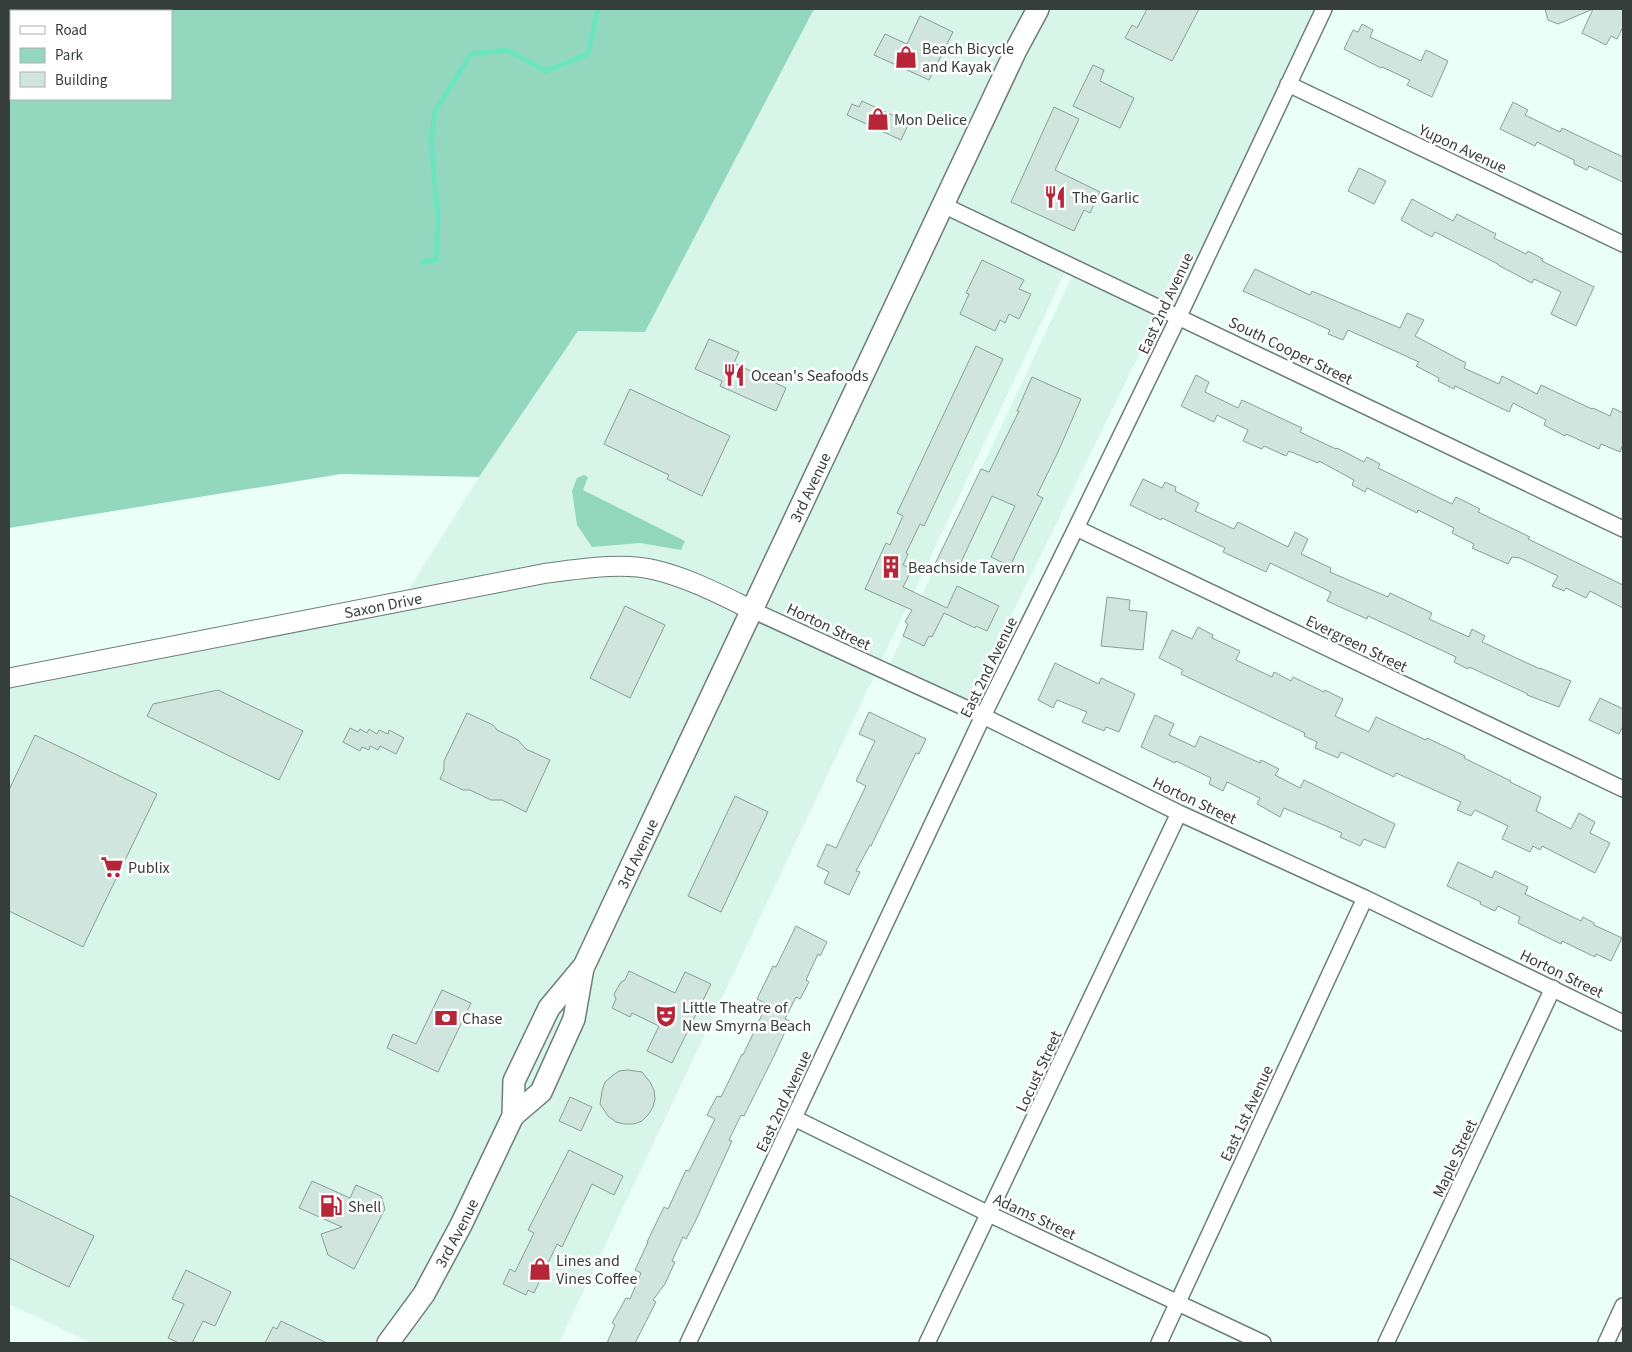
<svg xmlns="http://www.w3.org/2000/svg" width="1632" height="1352" font-family="'Source Sans 3',sans-serif">
	<style>
		.built { fill: #d8f5e9 }
		.green { fill: #93d7bf; fill-rule: evenodd }
		.lines { fill: none; stroke-linecap: round; stroke-linejoin: round }
		.stream { stroke: #6be5bf; stroke-width: 5 }
		.building { fill: #d0e5dd; stroke: #8a9e97 }
		.minor-casing { stroke: #6c7f77; stroke-width: 18 }
		.tertiary-casing { stroke: #6c7f77; stroke-width: 21 }
		.secondary-casing { stroke: #6c7f77; stroke-width: 24 }
		.minor { stroke: #fff; stroke-width: 15 }
		.tertiary { stroke: #fff; stroke-width: 19 }
		.secondary { stroke: #fff; stroke-width: 21 }
		.labels { text-anchor: middle; stroke-width: 5; stroke-linejoin: round; paint-order: stroke }
		.poi-label { font-size: 16px; fill: #353e3b; stroke: #fff; text-anchor: start }
		.street-label { font-size: 16px; fill: #353e3b; stroke: #fff }
	</style>
	<rect width="100%" height="100%" fill="#eafff7"/>
	<!-- built -->
	<path class="built" d="M814 9H1324L1179 316 1069 264 559 1343H91L9 1304V678L401 602 479 477 578 331 645 332Z
		M1073 274 1159 314 969 702 889 665Z"/>
	<!-- green -->
	<path class="green" d="M9 9H814L645 332 578 331 479 477 341 474 9 528ZM11 11H171V99H11Z
		M584 475 588 477 583 490 685 541 681 550 640 543 592 547 577 525 572 491 577 478Z"/>
	<g class="lines">
		<!-- stream -->
		<path class="stream" d="M422 262 436 260 438 218 431 142 435 111 471 54 507 50 546 71 588 54 598 9"/>
	</g>
	<!-- building -->
	<path class="building" d="M1147 9H1199L1172 61 1125 38 1132 25 1137 28Z
		M1545 9H1593L1558 24 1548 20Z
		M1593 9H1623V27L1617 39 1611 36 1606 45 1582 33Z
		M920 16 953 32 929 80 874 55 885 34 907 44Z
		M1362 24 1373 30 1370 37 1421 61 1426 50 1448 61 1432 97 1407 85 1410 80 1382 67 1381 68 1344 49 1353 30 1358 32Z
		M1093 65 1104 70 1100 81 1134 98 1120 128 1073 106Z
		M862 101 909 123 901 140 847 115 852 104 859 107Z
		M1513 102 1528 110 1525 115 1560 132 1562 128 1623 157V182L1589 166 1587 170 1574 164V160L1537 142 1535 146 1500 129Z
		M1054 107 1079 119 1055 170 1100 192 1090 213 1084 210 1074 231 1011 202Z
		M1359 168 1386 181 1374 204 1348 191Z
		M1412 199 1453 221 1457 214 1496 234 1494 238 1526 254 1528 251 1543 259 1542 261 1594 287 1576 326 1551 314 1561 292 1534 279 1532 283 1498 265V264L1435 232 1432 237 1401 220Z
		M982 260 1024 280 1019 289 1031 294 1019 319 1009 314 1005 323 1000 320 995 331 960 314 969 294 966 293Z
		M1255 269 1310 295 1312 291 1400 328 1407 313 1424 320 1415 336 1466 363 1464 368 1499 384 1502 376 1537 394 1541 385 1592 409 1593 408 1610 416 1613 408 1623 413V444L1620 452 1601 444 1599 449 1566 434 1565 436 1544 425 1546 420 1513 403 1509 412 1455 386 1454 389 1438 381 1439 378 1416 366 1419 362 1348 330 1343 340 1328 334 1330 330 1243 291Z
		M709 339 739 352 734 363 786 388 776 411 720 386 722 381 695 369Z
		M976 346 1003 359 924 526 920 524 906 553 908 554 903 565 912 569 903 587 947 608 957 586 999 606 987 631 976 626 975 628 944 613 932 637 929 636 924 646 903 636 908 624 905 622 912 610 865 589 886 543 890 545 903 516 897 513Z
		M1196 375 1209 382 1205 392 1238 408 1242 400 1302 428 1300 432 1336 449 1337 448 1364 462 1367 457 1380 464 1378 468 1452 504 1456 497 1480 509 1478 512 1530 537 1528 539 1623 585V608L1590 591 1586 598 1566 588 1564 591 1552 586 1558 576 1520 558 1512 557 1508 564 1472 548 1474 544 1452 533 1454 528 1418 510 1417 513 1367 488 1365 492 1352 485 1354 480 1319 461 1318 463 1289 451 1286 456 1264 446 1262 449 1243 441 1248 430 1217 415 1214 422 1181 406Z
		M1032 377 1081 399 1058 452 1037 495 1043 498 1010 566 991 557 1015 506 992 496 955 575 934 566 981 469 989 472 1019 411H1017Z
		M630 389 730 436 702 496 667 479 669 475 604 444Z
		M1143 479 1162 488 1165 482 1176 487 1175 491 1199 503 1195 511 1234 529 1238 522 1288 547 1295 532 1308 539 1301 554 1331 568 1330 572 1388 597 1390 593 1432 613 1429 619 1469 637 1472 629 1485 636 1482 642 1540 669V668L1571 681 1559 707 1527 695 1528 694 1469 667 1468 669 1454 662 1456 657 1368 616 1367 619 1327 601 1331 592 1270 563 1266 572 1223 552 1225 548 1162 518 1161 520 1130 505Z
		M1107 597 1130 600 1129 610 1147 612 1143 650 1101 646Z
		M625 606 665 625 630 698 590 678Z
		M1198 627 1213 635 1212 638 1240 651 1236 660 1272 677 1274 672 1291 681 1293 677 1324 692 1325 690 1343 699 1335 716 1369 732 1376 717 1426 740 1427 738 1465 756 1464 758 1511 781 1510 782 1541 797 1536 811 1571 829 1579 813 1595 822 1590 833 1610 843 1595 873 1542 846 1540 850 1533 846 1530 852 1502 839 1508 826 1475 810 1471 816 1457 810 1461 802 1396 773 1394 777 1341 752 1338 758 1315 748 1317 742 1304 736 1305 733 1181 674 1183 670 1159 658 1172 630 1192 639Z
		M1055 663 1099 684 1101 678 1135 694 1119 732 1106 727 1104 731 1082 722 1087 712 1057 700 1053 708 1038 700Z
		M218 690 303 731 279 780 147 716 153 704Z
		M1600 698 1623 709V726L1619 734 1589 720Z
		M869 712 926 739 919 754 916 753 871 846 870 845 856 871 860 872 849 895 824 883 829 872 817 866 827 844 836 848 866 786 856 781 875 741 859 734Z
		M467 713 493 725 497 730 518 740 526 749 550 760 526 812 502 800H491L470 790H463L440 779 444 770V761Z
		M1155 715 1174 724 1169 735 1195 747 1200 736 1260 763 1261 760 1279 769 1275 775 1300 788 1304 780 1395 824 1385 848 1364 839 1360 846 1340 837 1342 833 1284 808 1280 817 1257 804 1260 798 1227 782 1223 791 1209 784 1211 778 1176 761 1175 763 1141 747Z
		M350 728 358 732 360 729 367 733 369 729 377 734 379 730 388 734 389 730 404 738 396 754 380 746 378 750 370 746 369 750 362 747 360 751 343 742Z
		M35 735 157 794 83 947 9 911V790Z
		M735 796 768 812 721 912 688 896Z
		M1458 862 1492 878 1495 871 1528 887 1525 894 1581 921 1583 917 1594 923V925L1622 938 1611 961 1596 954 1595 957 1562 941 1561 944 1518 923 1520 917 1498 906 1495 911 1480 904 1481 902 1447 886Z
		M796 926 827 942 820 956 818 954 806 980 809 982 800 999 796 997 785 1019 790 1021 774 1056 744 1116 741 1115 729 1140 732 1141 695 1222 686 1239 683 1237 672 1261 675 1262 665 1284 653 1300 656 1302 635 1343H607L615 1325 612 1323 626 1298 630 1299 641 1273 635 1270 648 1242H647L664 1207 668 1209 686 1170 689 1171 715 1119 707 1115 717 1096 721 1097 742 1054 743 1055 767 1004 757 999 773 966 776 967Z
		M629 971 675 993 685 972 711 984 672 1063 647 1051 659 1026 632 1013 630 1017 612 1008 616 999 614 994 621 982 625 980Z
		M442 990 471 1003 438 1072 387 1048 393 1034 416 1044Z
		M628 1070 642 1072 650 1082 654 1090 655 1099 653 1107 648 1115 642 1121 634 1124H624L616 1122 608 1116 600 1104 602 1091 605 1082 612 1076 619 1071Z
		M570 1097 592 1107 581 1131 559 1121Z
		M569 1150 623 1176 614 1195 592 1184 562 1247 557 1244 534 1293 528 1290 526 1295 503 1284 510 1269 515 1272 534 1233 528 1230Z
		M312 1181 350 1198 356 1185 381 1196 385 1209 354 1269 328 1255 321 1234 342 1227 299 1208Z
		M9 1195 94 1236 69 1287 9 1258Z
		M186 1270 231 1292 215 1326 203 1321 192 1343H179L168 1338 184 1304 172 1299Z
		M281 1321 327 1343H265L273 1327 277 1329Z"/>
	<g class="lines">
		<defs>
			<path id="minor" d="M1288 84 1623 244
				M943 205 1623 529
				M1076 528 1623 789
				M752 610 983 716 1179 813 1365 898 1623 1023
				M794 1118 989 1214 1263 1343
				M688 1343 983 716 1076 528 1179 316 1324 9
				M927 1343 1179 813
				M1159 1343 1365 898
				M1386 1343 1553 988
				M1606 1343 1623 1306"/>
			<g id="tertiary">
				<path id="s1" d="M9 678 547 573C581 569 622 562 655 570 689 578 721 595 752 610"/>
			</g>
			<g id="secondary">
				<path d="M513 1116 541 1092 574 1019 583 968"/>
				<path id="s2" d="M388 1343 424 1294 461 1225 513 1116 514 1081 549 1008 584 966 1016 50 1038 9"/>
			</g>
		</defs>
		<!-- minor casing -->
		<use href="#minor" class="minor-casing"/>
		<!-- tertiary casing -->
		<use href="#tertiary" class="tertiary-casing"/>
		<!-- secondary casing -->
		<use href="#secondary" class="secondary-casing"/>
		<!-- minor -->
		<use href="#minor" class="minor"/>
		<!-- tertiary -->
		<use href="#tertiary" class="tertiary"/>
		<!-- secondary -->
		<use href="#secondary" class="secondary"/>
	</g>
	<!-- icons -->
	<defs>
		<symbol id="shop-bare" viewBox="-9 -9 18 18"><path d="M-5-2.5h2.3a2.7 3.5 0 0 1 5.4 0H5L5.5 6h-11ZM-1.5-2.5h3a1.5 2.3 0 0 0-3 0Z" fill="#b72638" stroke="#fff" stroke-width="2.5" paint-order="stroke"/></symbol>
		<symbol id="restaurant-bare" viewBox="-9 -9 18 18"><path d="M-5-6h1v4h1v-4h1v4h1v-4h1v5L-1.5 .5V6h-2V.5L-5-1ZM5-6V6H3V1.5H1.5Q1.5-4 5-6Z" fill="#b72638" stroke="#fff" stroke-width="2.5" paint-order="stroke"/></symbol>
		<symbol id="building-bare" viewBox="-9 -9 18 18"><path d="M-4-6H4V6H1V3H-1V6H-4ZM-2.5-4.3h1.7v1.8h-1.7ZM.8-4.3h1.7v1.8H.8ZM-2.5-1h1.7V.8h-1.7ZM.8-1h1.7V.8H.8Z" fill="#b72638" stroke="#fff" stroke-width="2.5" paint-order="stroke"/></symbol>
		<symbol id="supermarket-bare" viewBox="-9 -9 18 18"><path d="M-6-5.5h2.5l.6 2H6L4.5 2H-2.5L-4.4-4H-6ZM-1.5 3.2a1.3 1.3 0 1 0 .1 0ZM3 3.2a1.3 1.3 0 1 0 .1 0Z" fill="#b72638" stroke="#fff" stroke-width="2.5" paint-order="stroke"/></symbol>
		<symbol id="theatre-bare" viewBox="-9 -9 18 18"><path d="M-5-5.5Q0-4 5-5.5V0Q5 5 0 6Q-5 5-5 0ZM-3.3-2.5H-1v1.5H-3.3ZM1-2.5H3.3v1.5H1ZM-2.8 1Q0 5.5 2.8 1Z" fill="#b72638" stroke="#fff" stroke-width="2.5" paint-order="stroke"/></symbol>
		<symbol id="bank-bare" viewBox="-9 -9 18 18"><path d="M-6-4H6V4H-6ZM0-2.3a2.3 2.3 0 1 0 0 4.6a2.3 2.3 0 1 0 0-4.6Z" fill="#b72638" stroke="#fff" stroke-width="2.5" paint-order="stroke"/></symbol>
		<symbol id="fuel-bare" viewBox="-9 -9 18 18"><path d="M-5.5-6h7V0h2V4h1.3V-2.5L3-4.5l.8-.8L6-3V5H2.5V1h-1V6h-7ZM-4.2-4.7v3.2H.2V-4.7Z" fill="#b72638" stroke="#fff" stroke-width="2.5" paint-order="stroke"/></symbol>
	</defs>
	<g fill-rule="evenodd">
		<use href="#shop-bare" x="890" y="41" width="32" height="32"/>
		<use href="#shop-bare" x="862" y="103" width="32" height="32"/>
		<use href="#restaurant-bare" x="1039" y="181" width="32" height="32"/>
		<use href="#restaurant-bare" x="718" y="359" width="32" height="32"/>
		<use href="#building-bare" x="875" y="551" width="32" height="32"/>
		<use href="#supermarket-bare" x="96" y="851" width="32" height="32"/>
		<use href="#theatre-bare" x="650" y="1000" width="32" height="32"/>
		<use href="#bank-bare" x="430" y="1002" width="32" height="32"/>
		<use href="#fuel-bare" x="315" y="1190" width="32" height="32"/>
		<use href="#shop-bare" x="524" y="1253" width="32" height="32"/>
	</g>
	<g class="labels">
		<!-- poi labels -->
		<g class="poi-label">
			<text x="922" y="54">Beach Bicycle<tspan x="922" dy="18">and Kayak</tspan></text>
			<text x="894" y="125">Mon Delice</text>
			<text x="1072" y="203">The Garlic</text>
			<text x="751" y="381">Ocean's Seafoods</text>
			<text x="908" y="573">Beachside Tavern</text>
			<text x="128" y="873">Publix</text>
			<text x="682" y="1013">Little Theatre of<tspan x="682" dy="18">New Smyrna Beach</tspan></text>
			<text x="462" y="1024">Chase</text>
			<text x="348" y="1212">Shell</text>
			<text x="556" y="1266">Lines and<tspan x="556" dy="18">Vines Coffee</tspan></text>
		</g>
		<!-- street labels -->
		<g class="street-label">
			<text transform="translate(1463 148) rotate(25)" y="6">Yupon Avenue</text>
			<text transform="translate(1165 303) rotate(-65)" y="6">East 2nd Avenue</text>
			<text transform="translate(1291 350) rotate(26)" y="6">South Cooper Street</text>
			<text dy="6" stroke="none"><textPath href="#s2" startOffset="960">3rd Avenue</textPath></text>
			<text dy="6" stroke="none"><textPath href="#s1" startOffset="381">Saxon Drive</textPath></text>
			<text transform="translate(829 626) rotate(25)" y="6">Horton Street</text>
			<text transform="translate(1357 643) rotate(26)" y="6">Evergreen Street</text>
			<text transform="translate(988 667) rotate(-64)" y="6">East 2nd Avenue</text>
			<text transform="translate(1195 800) rotate(25)" y="6">Horton Street</text>
			<text dy="6" stroke="none"><textPath href="#s2" startOffset="555">3rd Avenue</textPath></text>
			<text transform="translate(1562 973) rotate(26)" y="6">Horton Street</text>
			<text transform="translate(1038 1071) rotate(-65)" y="6">Locust Street</text>
			<text transform="translate(783 1101) rotate(-65)" y="6">East 2nd Avenue</text>
			<text transform="translate(1246 1113) rotate(-65)" y="6">East 1st Avenue</text>
			<text transform="translate(1454 1158) rotate(-65)" y="6">Maple Street</text>
			<text transform="translate(1035 1216) rotate(25)" y="6">Adams Street</text>
			<text dy="6" stroke="none"><textPath href="#s2" startOffset="130">3rd Avenue</textPath></text>
		</g>
	</g>
	<!-- border -->
	<rect width="1632" height="1352" fill="none" stroke="#353e3b" stroke-width="20"/>
	<!-- legend -->
	<rect x="10" y="10" width="162" height="90" fill="#ffffff" stroke="#aeb2b1"/>
	<rect x="20" y="26" width="25" height="8" fill="#ffffff" stroke="#aeb2b1"/>
	<text x="55" y="35" font-size="15" fill="#353e3b">Road</text>
	<rect x="20" y="48" width="25" height="15" fill="#93d7bf" stroke="#aeb2b1"/>
	<text x="55" y="60" font-size="15" fill="#353e3b">Park</text>
	<rect x="20" y="72" width="25" height="15" fill="#d0e5dd" stroke="#aeb2b1"/>
	<text x="55" y="85" font-size="15" fill="#353e3b">Building</text>
</svg>
